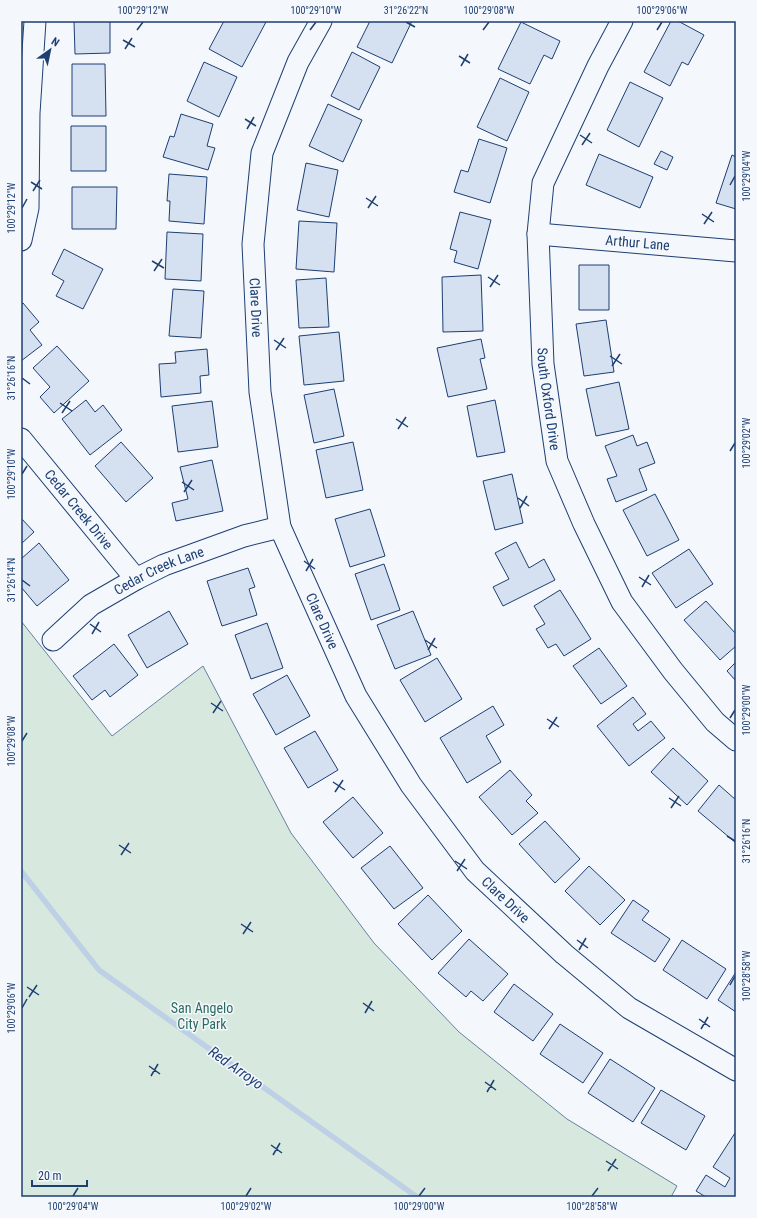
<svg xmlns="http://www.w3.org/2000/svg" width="757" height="1218" font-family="'Roboto Condensed',sans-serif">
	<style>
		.green { fill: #d7e8df; stroke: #687fa3 }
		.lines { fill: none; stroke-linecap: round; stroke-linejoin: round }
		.stream { stroke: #bed0e5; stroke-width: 5.5 }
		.building { fill: #d5e0f0; stroke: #1d3f73 }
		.minor-casing { stroke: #1d3f73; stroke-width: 23 }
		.minor { stroke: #f4f7fb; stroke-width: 21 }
		.ticks { fill: none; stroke: #1d3f73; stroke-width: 1.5 }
		.labels { text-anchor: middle; stroke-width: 3; stroke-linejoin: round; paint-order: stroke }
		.street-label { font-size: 14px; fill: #1d3f73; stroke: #f4f7fb }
		.park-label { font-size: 14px; fill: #2c6c60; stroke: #f4f7fb }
		.water-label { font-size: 15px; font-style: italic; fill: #1d3f73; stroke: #f4f7fb }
		.neatline { fill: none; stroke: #1d3f73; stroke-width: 1.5 }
		.ticks-label { font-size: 10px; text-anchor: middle; fill: #1d3f73 }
	</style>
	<rect width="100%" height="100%" fill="#f4f7fb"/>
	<!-- green -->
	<path class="green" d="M21 621 112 736 203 666 291 833 374 943 459 1032 567 1119 677 1186 671 1197H21Z"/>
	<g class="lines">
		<!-- stream -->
		<path class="stream" d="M21 871 99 970 417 1197"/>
	</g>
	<!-- building -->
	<path class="building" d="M74 21H110V53L75 54Z
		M224 21H264L266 22 242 67 209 49Z
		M370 21H412L392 63 357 47Z
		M671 21H678L704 35 688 65 682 62 670 86 644 72Z
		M521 22 560 41 552 59 544 55 530 84 498 69Z
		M352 52 380 67 359 110 331 96Z
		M204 62 237 77 219 117 187 101Z
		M72 64H105L106 116H72Z
		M500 78 529 92 507 141 477 127Z
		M630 82 663 98 639 147 607 130Z
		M328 104 362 120 343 162 309 146Z
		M181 114 213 124 207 146 215 148 208 170 163 157 170 136 174 137Z
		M71 126H106V171H71Z
		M479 139 507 148 490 203 454 192 461 170 468 172Z
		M661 151 673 157 667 170 654 164Z
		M599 154 653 177 640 208 586 185Z
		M732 155 736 157V209L716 203Z
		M306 163 338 170 329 217 297 210Z
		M169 174 207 177 204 224 169 221 170 201H167Z
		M72 187H117L116 229H72Z
		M460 212 491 220 478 269 454 262 457 251 450 249Z
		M299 221 337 223 334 272 296 269Z
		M167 232 203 234 201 281 165 279Z
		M64 249 103 269 83 309 56 296 64 281 52 274Z
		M579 265H609V310H579Z
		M481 275 483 331 443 332 442 277Z
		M326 278 329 327 299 328 296 280Z
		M173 289 204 291 201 338 169 336Z
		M23 303 39 322 30 330 42 345 21 361V304Z
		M606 320 614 372 584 376 576 324Z
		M339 332 344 381 304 385 299 336Z
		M481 339 485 358 480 359 487 389 448 397 437 348Z
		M57 346 89 381 54 413 40 397 50 387 33 368Z
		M207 349 209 375 200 376 201 393 161 397 159 364 176 363 175 352Z
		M619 382 629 429 596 436 586 389Z
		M334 389 344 436 314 443 304 395Z
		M86 400 95 412 103 405 122 430 90 455 62 419Z
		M495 400 505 452 477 457 467 406Z
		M212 401 218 447 178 452 172 406Z
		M633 435 637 446 647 442 655 463 639 469 647 490 616 502 607 479 617 476 605 446Z
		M121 442 153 478 126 502 95 466Z
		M353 442 363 490 326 498 316 450Z
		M212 460 223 511 176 521 172 503 188 499 180 467Z
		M512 474 523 523 495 530 483 481Z
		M655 494 679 540 647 556 623 510Z
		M370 509 385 556 350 567 335 519Z
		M21 518 34 532 21 544Z
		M516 542 529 568 544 559 555 580 503 606 493 587 509 579 495 553Z
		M39 543 69 580 37 606 21 587V559Z
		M689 549 713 584 676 608 652 573Z
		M384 564 400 610 371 620 355 574Z
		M248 568 255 587 249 589 257 615 222 626 207 581Z
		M560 590 591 639 564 656 556 644 548 648 536 629 545 624 534 606Z
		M706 601 736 634V646L720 660 684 620Z
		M169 611 188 644 147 668 128 635Z
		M413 611 431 655 395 669 377 625Z
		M267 623 283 668 251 679 235 635Z
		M114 644 138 675 110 697 105 690 92 700 73 676Z
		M599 648 627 686 601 704 573 666Z
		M437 658 462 699 425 722 400 680Z
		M736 662V681L727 671Z
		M287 675 310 716 276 735 253 694Z
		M633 697 646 714 633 724 638 731 651 721 665 738 629 766 597 726Z
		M493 706 504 725 486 736 501 762 467 783 440 738Z
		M315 731 338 770 308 788 284 748Z
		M673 748 708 781 687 805 651 772Z
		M510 770 532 795 526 801 538 813 512 835 479 797Z
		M719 785 736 800V843L698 811Z
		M353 797 383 833 353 858 323 822Z
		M545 821 580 859 555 883 519 844Z
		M390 846 423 888 394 909 361 868Z
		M589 866 625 900 600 925 565 891Z
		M428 895 462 931 432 960 398 924Z
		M633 900 649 911 642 920 670 939 655 962 611 933Z
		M469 939 508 974 483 1001 471 991 466 997 438 973Z
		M682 940 726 969 707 999 663 970Z
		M736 972V1012L718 1000Z
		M514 984 553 1014 533 1041 494 1012Z
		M560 1024 603 1053 583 1083 540 1054Z
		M610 1059 655 1088 633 1122 588 1093Z
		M661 1090 705 1116 686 1150 641 1123Z
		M735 1133 736 1197H706L696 1191 706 1175 725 1187 730 1178 713 1167Z"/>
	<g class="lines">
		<defs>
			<g id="minor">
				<path id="s1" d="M321 21 298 62 262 153 253 244 260 392 280 527 356 696 411 785 475 871 564 954 629 1008 736 1070"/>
				<path id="s2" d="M622 21 598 66 543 183 538 234 543 364 557 461 584 524 622 602 673 671 715 722 736 740"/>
				<path id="s3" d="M538 234 736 251"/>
				<path d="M21 240 28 208 29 113 35 21"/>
				<path id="s4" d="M21 439 136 579"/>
				<path id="s5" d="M53 640 91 605 136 579 164 565 244 536 280 527"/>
			</g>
		</defs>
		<!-- minor casing -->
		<use href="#minor" class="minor-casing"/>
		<!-- minor -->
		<use href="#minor" class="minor"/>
	</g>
	<!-- ticks -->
	<path class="ticks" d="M406 22 415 27M137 30 143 22M310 30 316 22M483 30 489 22M657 30 662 22M123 40 135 47M125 49 132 38M459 56 470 63M461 66 468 54M245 119 256 126M247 129 254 117M580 135 592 143M582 145 590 133M31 182 42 189M730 185 735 176M33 191 40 180M366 198 378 206M22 208 27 199M368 208 376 196M702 214 714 222M704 224 712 212M152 261 164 268M154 271 162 259M488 277 500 285M490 287 498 275M274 340 286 348M276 350 284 338M610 356 622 364M612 366 620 354M22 378 30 384M60 403 72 411M62 413 70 401M396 419 408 427M398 429 406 417M730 451 735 443M22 474 27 466M182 482 194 490M184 492 192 480M518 498 529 506M520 508 527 496M304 561 315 569M306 571 313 559M639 577 651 585M22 580 30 586M642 587 649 575M90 624 101 632M92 634 99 622M425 640 437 648M428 650 435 638M211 703 223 711M213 713 221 701M730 718 735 710M547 719 559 727M549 729 557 717M22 741 27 733M333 782 345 790M335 792 343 780M669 798 681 806M671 808 679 796M727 836 735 841M119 845 131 853M121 855 129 843M455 861 467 869M457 871 465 859M241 924 253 932M243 934 251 922M577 940 588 948M579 950 586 938M730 985 735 976M27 987 39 995M29 997 37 985M363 1003 374 1011M22 1008 27 999M365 1013 372 1001M699 1019 710 1027M701 1029 708 1017M149 1066 160 1074M151 1076 158 1064M485 1082 496 1090M487 1092 494 1080M271 1145 282 1153M273 1155 280 1143M606 1161 618 1169M608 1171 616 1159M73 1196 78 1188M246 1196 251 1188M419 1196 425 1188M592 1196 598 1188"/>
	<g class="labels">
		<!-- street labels -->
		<g class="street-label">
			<text dy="5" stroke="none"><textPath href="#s3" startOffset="100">Arthur Lane</textPath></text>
			<text dy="5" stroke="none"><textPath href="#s1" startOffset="300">Clare Drive</textPath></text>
			<text dy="5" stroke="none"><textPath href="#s2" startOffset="397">South Oxford Drive</textPath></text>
			<text dy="5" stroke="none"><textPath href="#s4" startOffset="91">Cedar Creek Drive</textPath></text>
			<text dy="5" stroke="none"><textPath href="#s5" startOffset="128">Cedar Creek Lane</textPath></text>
			<text dy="5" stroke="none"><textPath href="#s1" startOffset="624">Clare Drive</textPath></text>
			<text dy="5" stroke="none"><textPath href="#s1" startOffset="960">Clare Drive</textPath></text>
		</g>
		<!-- park labels -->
		<g class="park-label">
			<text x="202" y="1013">San Angelo<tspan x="202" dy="16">City Park</tspan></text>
		</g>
		<!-- water labels -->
		<g class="water-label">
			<text transform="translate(236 1068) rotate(35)" y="5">Red Arroyo</text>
		</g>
	</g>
	<!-- border -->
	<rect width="757" height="1218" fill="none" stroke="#f4f7fb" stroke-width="44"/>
	<!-- north arrow -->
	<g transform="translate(50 50) rotate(33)" stroke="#f4f7fb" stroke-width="3" paint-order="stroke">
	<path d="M0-3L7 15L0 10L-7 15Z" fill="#1d3f73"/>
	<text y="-6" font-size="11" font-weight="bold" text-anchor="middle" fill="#1d3f73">N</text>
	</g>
	<!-- scale -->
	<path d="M32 1180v6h55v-6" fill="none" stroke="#1d3f73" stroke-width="2"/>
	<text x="38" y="1180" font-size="12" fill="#1d3f73" stroke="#f4f7fb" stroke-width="3" paint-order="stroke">20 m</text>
	<rect x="22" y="22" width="713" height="1174" class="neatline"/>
	<g class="ticks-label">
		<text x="143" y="14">100°29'12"W</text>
		<text x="316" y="14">100°29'10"W</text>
		<text x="406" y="14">31°26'22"N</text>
		<text x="489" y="14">100°29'08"W</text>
		<text x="662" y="14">100°29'06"W</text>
		<text transform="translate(746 176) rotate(-90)" y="4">100°29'04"W</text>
		<text transform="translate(11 208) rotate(-90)" y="4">100°29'12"W</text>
		<text transform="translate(11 378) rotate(-90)" y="4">31°26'16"N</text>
		<text transform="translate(746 443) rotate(-90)" y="4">100°29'02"W</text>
		<text transform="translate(11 474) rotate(-90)" y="4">100°29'10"W</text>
		<text transform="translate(11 580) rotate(-90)" y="4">31°26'14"N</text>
		<text transform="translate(746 710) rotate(-90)" y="4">100°29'00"W</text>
		<text transform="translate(11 741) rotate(-90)" y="4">100°29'08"W</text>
		<text transform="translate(746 841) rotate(-90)" y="4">31°26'16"N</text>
		<text transform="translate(746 976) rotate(-90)" y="4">100°28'58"W</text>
		<text transform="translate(11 1008) rotate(-90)" y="4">100°29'06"W</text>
		<text x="73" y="1210">100°29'04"W</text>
		<text x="246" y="1210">100°29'02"W</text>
		<text x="419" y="1210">100°29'00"W</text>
		<text x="592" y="1210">100°28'58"W</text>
	</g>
</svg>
